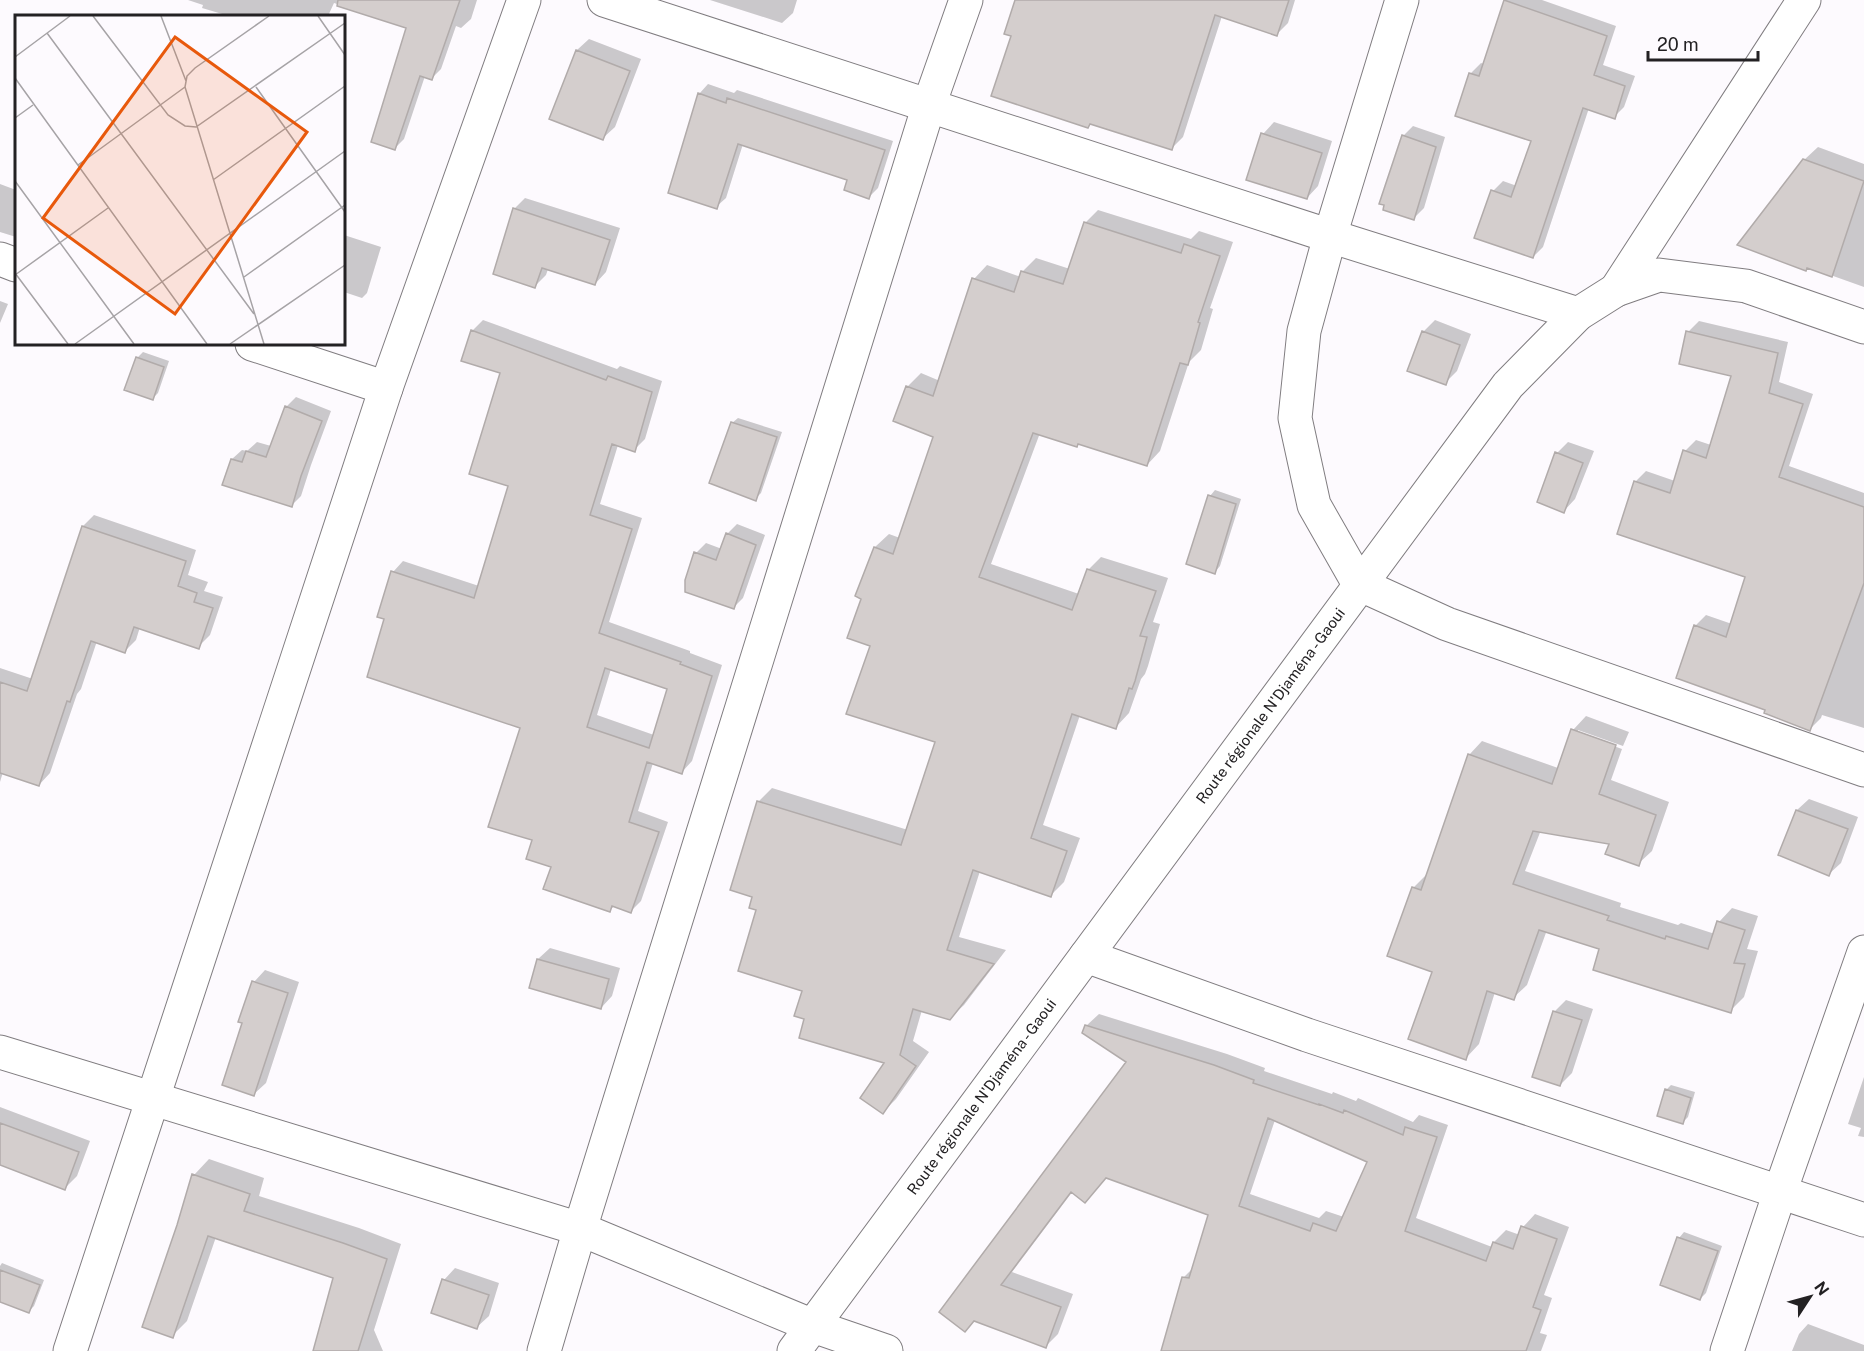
<svg xmlns="http://www.w3.org/2000/svg" width="1864" height="1351" font-family="'Public Sans',sans-serif">
	<style>
		.shadow { fill: #0003; fill-rule: evenodd }
		.building { fill: #d4cecd; stroke: #b1abaa; stroke-width: 1.5; fill-rule: evenodd }
		.lines { fill: none; stroke-linecap: round; stroke-linejoin: round }
		.minor-casing { stroke: #807d80; stroke-width: 35 }
		.minor { stroke: #fff; stroke-width: 33 }
		.labels { text-anchor: middle; stroke-width: 6; stroke-linejoin: round; paint-order: stroke }
		.street-label { font-size: 15px; fill: #232123; stroke: #fdfafe }
		.inset-road { fill: none; stroke: #a6a3a6; stroke-width: 1.5 }
		.view { fill: #e8590c; fill-opacity: 0.15; stroke: #e8590c; stroke-width: 3 }
		.inset-edge { fill: none; stroke: #232123; stroke-width: 3 }
	</style>
	<rect width="100%" height="100%" fill="#fdfafe"/>
	<!-- shadow -->
	<path class="shadow" d="M188 0H477L471 19 461 28 456 26 441 69 432 78 425 76 404 139 395 148 408 27 334 3 328 16H229L202 8 203 5Z
		M710 0H797L793 13 782 23Z
		M1017 0H1295L1288 23 1277 34 1222 16 1183 137 1172 148 1091 123 1088 126 1013 35Z
		M1506 0H1542L1616 26 1603 65 1635 76 1624 107 1614 117 1589 108 1543 247 1533 257 1493 191 1503 181 1517 186 1532 140 1457 115 1471 73 1481 63 1484 64Z
		M589 39 641 59 615 127 603 138 577 50Z
		M708 84 734 93 737 90 893 141 878 188 869 197 848 179 743 144 726 198 716 207 699 94Z
		M1274 122 1332 141 1318 186 1307 198 1263 134Z
		M1413 126 1445 137 1424 208 1414 218 1403 136Z
		M1818 147 1864 164V287L1808 267 1804 160Z
		M0 184 16 190V237L0 232Z
		M525 198 620 228 606 272 595 284 548 269 546 275 535 286 514 209Z
		M1098 210 1191 239 1199 231 1233 242 1210 308 1213 309 1201 350 1189 362 1160 451 1147 465 1079 442 1040 433 991 564 1079 594 1088 570 1101 557 1168 578 1153 622 1160 624 1148 666 1145 674 1141 679 1129 713 1116 727 1080 715 1043 825 1080 838 1064 882 1051 895 980 871 959 937 1006 950 964 1005 950 1018 922 1010 913 1041 929 1052 896 1099 883 1112 886 1063 806 1018 804 990 758 909 754 896 732 889 759 801 772 788 908 830 937 741 871 645 863 598 857 595 875 547 889 534 900 538 935 436 907 387 921 373 940 381 974 279 987 265 1021 277 1022 272 1036 258 1070 269 1085 223Z
		M344 235 381 247 367 293 362 298 344 292Z
		M0 301 8 304 0 323Z
		M483 320 617 369 620 366 662 381 645 439 634 450 618 445 600 504 642 518 609 622 690 651V653L722 665 692 761 682 772 653 763 638 811 668 822 641 901 630 912 614 906 610 910 553 866 534 839 522 727 386 618 393 572 403 561 479 586 510 485 502 372 472 331ZM611 669 669 688 654 735 597 715Z
		M1435 320 1471 334 1457 371 1445 383 1423 332Z
		M1699 321 1788 342 1779 382 1813 394 1789 466 1864 493V728L1822 715 1821 718 1810 729 1767 709 1695 626 1706 615 1732 624 1747 576 1635 482 1646 471 1675 481 1685 451 1696 440 1711 445 1733 375 1688 332Z
		M143 352 169 361 158 393 152 399 137 358Z
		M296 397 331 411 311 465 301 496 292 505 232 459 242 450 247 451 257 442 271 446 286 407Z
		M738 418 782 432 761 493 755 499 732 423Z
		M1568 442 1594 451 1575 499 1564 511 1557 453Z
		M1215 490 1241 499 1220 566 1215 572 1210 496Z
		M94 515 196 550 188 575 208 582 204 591 223 597 210 635 198 647 140 627 136 640 125 651 97 641 81 689 77 694 50 773 39 785 3 772 0 782V668L33 679 83 526Z
		M737 524 765 535 743 598 733 608 696 553 706 543 722 549 727 534Z
		M1586 716 1629 732 1623 746 1578 730V733L1622 749 1611 780 1669 802 1652 851 1638 864 1611 842 1541 830 1525 871 1621 903 1620 907 1678 925 1681 923 1715 934 1719 922 1732 908 1758 916 1747 949 1758 951 1744 997 1730 1011 1601 948 1547 930 1527 985 1513 998 1495 992 1479 1044 1466 1058 1434 971 1389 955 1414 887 1427 874 1469 755 1482 741 1558 768 1573 730Z
		M1809 799 1858 817 1841 863 1829 874 1780 855 1797 810Z
		M550 948 620 968 612 996 601 1008 531 987 538 959Z
		M265 970 299 982 266 1083 254 1094 244 1022 254 982Z
		M1566 1000 1593 1009 1572 1073 1560 1085 1554 1012Z
		M1099 1014 1227 1054 1265 1068 1264 1071 1332 1094 1333 1092 1356 1101 1358 1098 1413 1122 1419 1115 1448 1125 1416 1218 1492 1247 1494 1242 1506 1230 1520 1235 1523 1227 1535 1214 1569 1227 1544 1295 1552 1298 1540 1333 1547 1335 1541 1351H1163L1184 1277 1194 1267 1210 1214 1107 1176 1073 1191 1012 1272 1073 1294 1058 1334 1046 1346 975 1320 965 1330 1128 1062 1086 1026ZM1275 1120 1369 1161 1344 1217 1326 1211 1319 1218 1250 1194Z
		M1864 1077V1137L1858 1136 1861 1128 1848 1124Z
		M1671 1085 1695 1092 1688 1117 1683 1122 1666 1090Z
		M0 1107 90 1141 77 1176 65 1188 0 1164Z
		M209 1159 264 1178 259 1196 359 1228 401 1244 374 1330 383 1351H314L335 1277 216 1237 187 1321 172 1336 178 1226 194 1175Z
		M1684 1232 1722 1246 1706 1293 1700 1299 1679 1238Z
		M2 1263 44 1280 34 1306 29 1311 0 1301V1266Z
		M455 1268 499 1283 489 1316 477 1327 432 1312 444 1280Z
		M1808 1324 1864 1345V1351H1792L1799 1334Z"/>
	<!-- building -->
	<path class="building" d="M338 0H460L432 80 420 76 395 150 371 142 406 28 337 6Z
		M1015 0H1289L1277 36 1215 15 1172 150 1090 124 1088 128 991 96 1011 36 1004 34Z
		M1504 0 1607 36 1594 75 1625 86 1615 119 1583 108 1533 258 1474 238 1491 190 1511 197 1531 141 1455 116 1469 73 1479 76Z
		M576 50 630 71 603 140 549 119Z
		M698 93 726 103 727 98 885 150 869 199 844 190 847 180 738 144 717 209 668 193Z
		M1261 133 1322 153 1307 199 1246 180Z
		M1402 135 1436 147 1414 220 1383 210 1384 205 1379 204Z
		M1803 159 1864 181 1832 277 1807 268 1806 271 1737 245Z
		M513 208 610 240 595 285 542 268 535 288 493 274Z
		M1084 222 1181 253 1184 244 1220 256 1198 322 1200 323 1188 365 1180 363 1147 466 1078 444 1077 447 1033 433 979 577 1072 610 1087 569 1156 591 1140 636 1147 637 1135 681 1132 689 1129 688 1116 729 1072 714 1031 838 1067 851 1051 897 973 870 947 950 994 964 950 1020 913 1009 900 1055 916 1066 883 1114 860 1098 884 1063 799 1038 804 1019 794 1016 802 991 738 971 756 910 749 908 752 897 730 890 757 801 901 845 935 742 846 714 870 646 847 638 861 599 855 596 874 547 893 554 933 437 893 421 906 386 933 396 972 278 1014 292 1021 271 1063 284Z
		M471 330 606 380 608 376 652 392 635 452 612 444 590 515 632 529 599 633 681 662 680 664 712 676 682 774 647 762 629 822 659 832 631 913 612 906 610 912 543 889 551 867 526 859 532 840 488 827 520 728 367 677 384 619 377 617 391 571 474 598 508 486 469 474 500 373 461 361ZM605 668 667 689 649 748 587 727Z
		M1422 331 1460 345 1446 385 1407 371Z
		M1686 331 1778 353 1769 393 1803 404 1779 477 1864 507V583L1810 731 1764 713 1765 710 1676 678 1694 625 1726 637 1745 577 1617 534 1634 481 1670 493 1683 450 1706 458 1731 376 1679 364Z
		M136 357 164 367 153 400 124 390Z
		M285 406 322 421 301 476 292 507 222 485 231 459 242 462 246 451 266 457Z
		M731 422 777 437 756 501 709 483Z
		M1555 452 1583 463 1564 513 1537 502Z
		M1208 495 1236 504 1215 574 1186 564Z
		M82 526 186 561 178 586 197 593 194 602 213 608 199 649 134 627 125 653 91 641 70 702 67 701 39 786 0 773V682L27 691Z
		M726 533 756 545 734 609 685 592V580L694 552 716 560Z
		M1571 729 1616 745 1599 794 1656 815 1639 866 1605 854 1609 844 1533 831 1513 884 1609 916 1607 920 1665 939 1666 936 1708 949 1717 921 1745 930 1734 963 1745 964 1731 1013 1593 970 1599 949 1539 930 1514 1000 1487 991 1466 1060 1408 1039 1432 972 1387 956 1412 887 1421 890 1468 754 1552 784Z
		M1796 810 1848 829 1829 876 1778 855Z
		M537 959 609 979 601 1009 529 988Z
		M252 981 288 993 254 1096 222 1085 242 1023 238 1022Z
		M1553 1011 1582 1020 1560 1086 1532 1077Z
		M1085 1025 1214 1065 1254 1080 1253 1083 1319 1105V1104L1343 1113 1344 1110 1403 1135 1405 1127 1437 1137 1405 1231 1486 1261 1493 1242 1513 1249 1521 1226 1557 1239 1533 1307 1541 1310 1526 1351H1161L1182 1277 1189 1278 1208 1215 1106 1178 1085 1203 1071 1192 1001 1285 1061 1307 1046 1348 974 1321 965 1332 939 1312 1126 1062 1082 1033ZM1268 1118 1367 1162 1336 1231 1313 1223 1310 1231 1239 1206Z
		M1665 1089 1691 1098 1683 1124 1657 1116Z
		M0 1123 79 1152 65 1190 0 1165Z
		M192 1174 250 1194 244 1211 343 1243 387 1259 358 1351H313L333 1278 208 1236 173 1338 142 1327 177 1225Z
		M1677 1237 1718 1251 1700 1300 1660 1285Z
		M0 1270 40 1285 29 1313 0 1302Z
		M442 1279 489 1295 477 1329 431 1313Z"/>
	<g class="lines">
		<defs>
			<g id="minor">
				<path d="M604 0 1330 236 1578 314"/>
				<path d="M1402 0 1330 236 1304 331 1295 418 1314 505 1359 584 1447 624 1864 770"/>
				<path d="M0 259 16 265"/>
				<path d="M1616 290 1804 0"/>
				<path d="M252 344 386 388"/>
				<path d="M1086 956 1307 1035 1864 1220"/>
				<path d="M0 1052 580 1229 813 1326 886 1351"/>
				<path d="M70 1351 386 388 524 0"/>
				<path d="M544 1351 580 1229 929 105 966 0"/>
				<path id="s1" d="M794 1351 1508 385 1578 314 1616 290 1659 275 1746 286 1864 327"/>
				<path d="M1727 1351 1780 1192 1864 952"/>
			</g>
		</defs>
		<!-- minor casing -->
		<use href="#minor" class="minor-casing"/>
		<!-- minor -->
		<use href="#minor" class="minor"/>
	</g>
	<g class="labels">
		<!-- street labels -->
		<g class="street-label">
			<text dy="5" stroke="none"><textPath href="#s1" startOffset="802">Route régionale N'Djaména - Gaoui</textPath></text>
			<text dy="5" stroke="none"><textPath href="#s1" startOffset="316">Route régionale N'Djaména - Gaoui</textPath></text>
		</g>
	</g>
	<!-- overview -->
	<g transform="translate(15 15)">
		<rect width="330" height="330" fill="#fdfafe"/>
		<path class="inset-road" d="M78 1 153 100 170 111 181 112 330 8M146 1 171 66M303 1 330 40M32 18 239 299M0 42 55 1M0 63 192 329M241 72 330 197M0 103 18 90M63 150 170 72M198 165 330 71M0 166 119 329M0 258 53 329M0 260 93 193M229 262 330 190M60 329 330 136M215 329 330 250M249 329 170 72 172 61 180 53 254 1"/>
		<path class="view" d="M160 22 292 117 160 299 28 203Z"/>
		<rect width="330" height="330" class="inset-edge"/>
	</g>
	<!-- north arrow -->
	<g transform="translate(1810 1297) rotate(54)" stroke="#fdfafe" stroke-width="4.5" paint-order="stroke">
	<path d="M0-4.5L10 22L0 15L-10 22Z" fill="#232123"/>
	<text y="-9" font-size="16" font-weight="bold" text-anchor="middle" fill="#232123">N</text>
	</g>
	<!-- scale -->
	<path d="M1648 51v9h110v-9" fill="none" stroke="#232123" stroke-width="3"/>
	<text x="1657" y="51" font-size="18" fill="#232123" stroke="#fdfafe" stroke-width="4.5" paint-order="stroke">20 m</text>
</svg>
